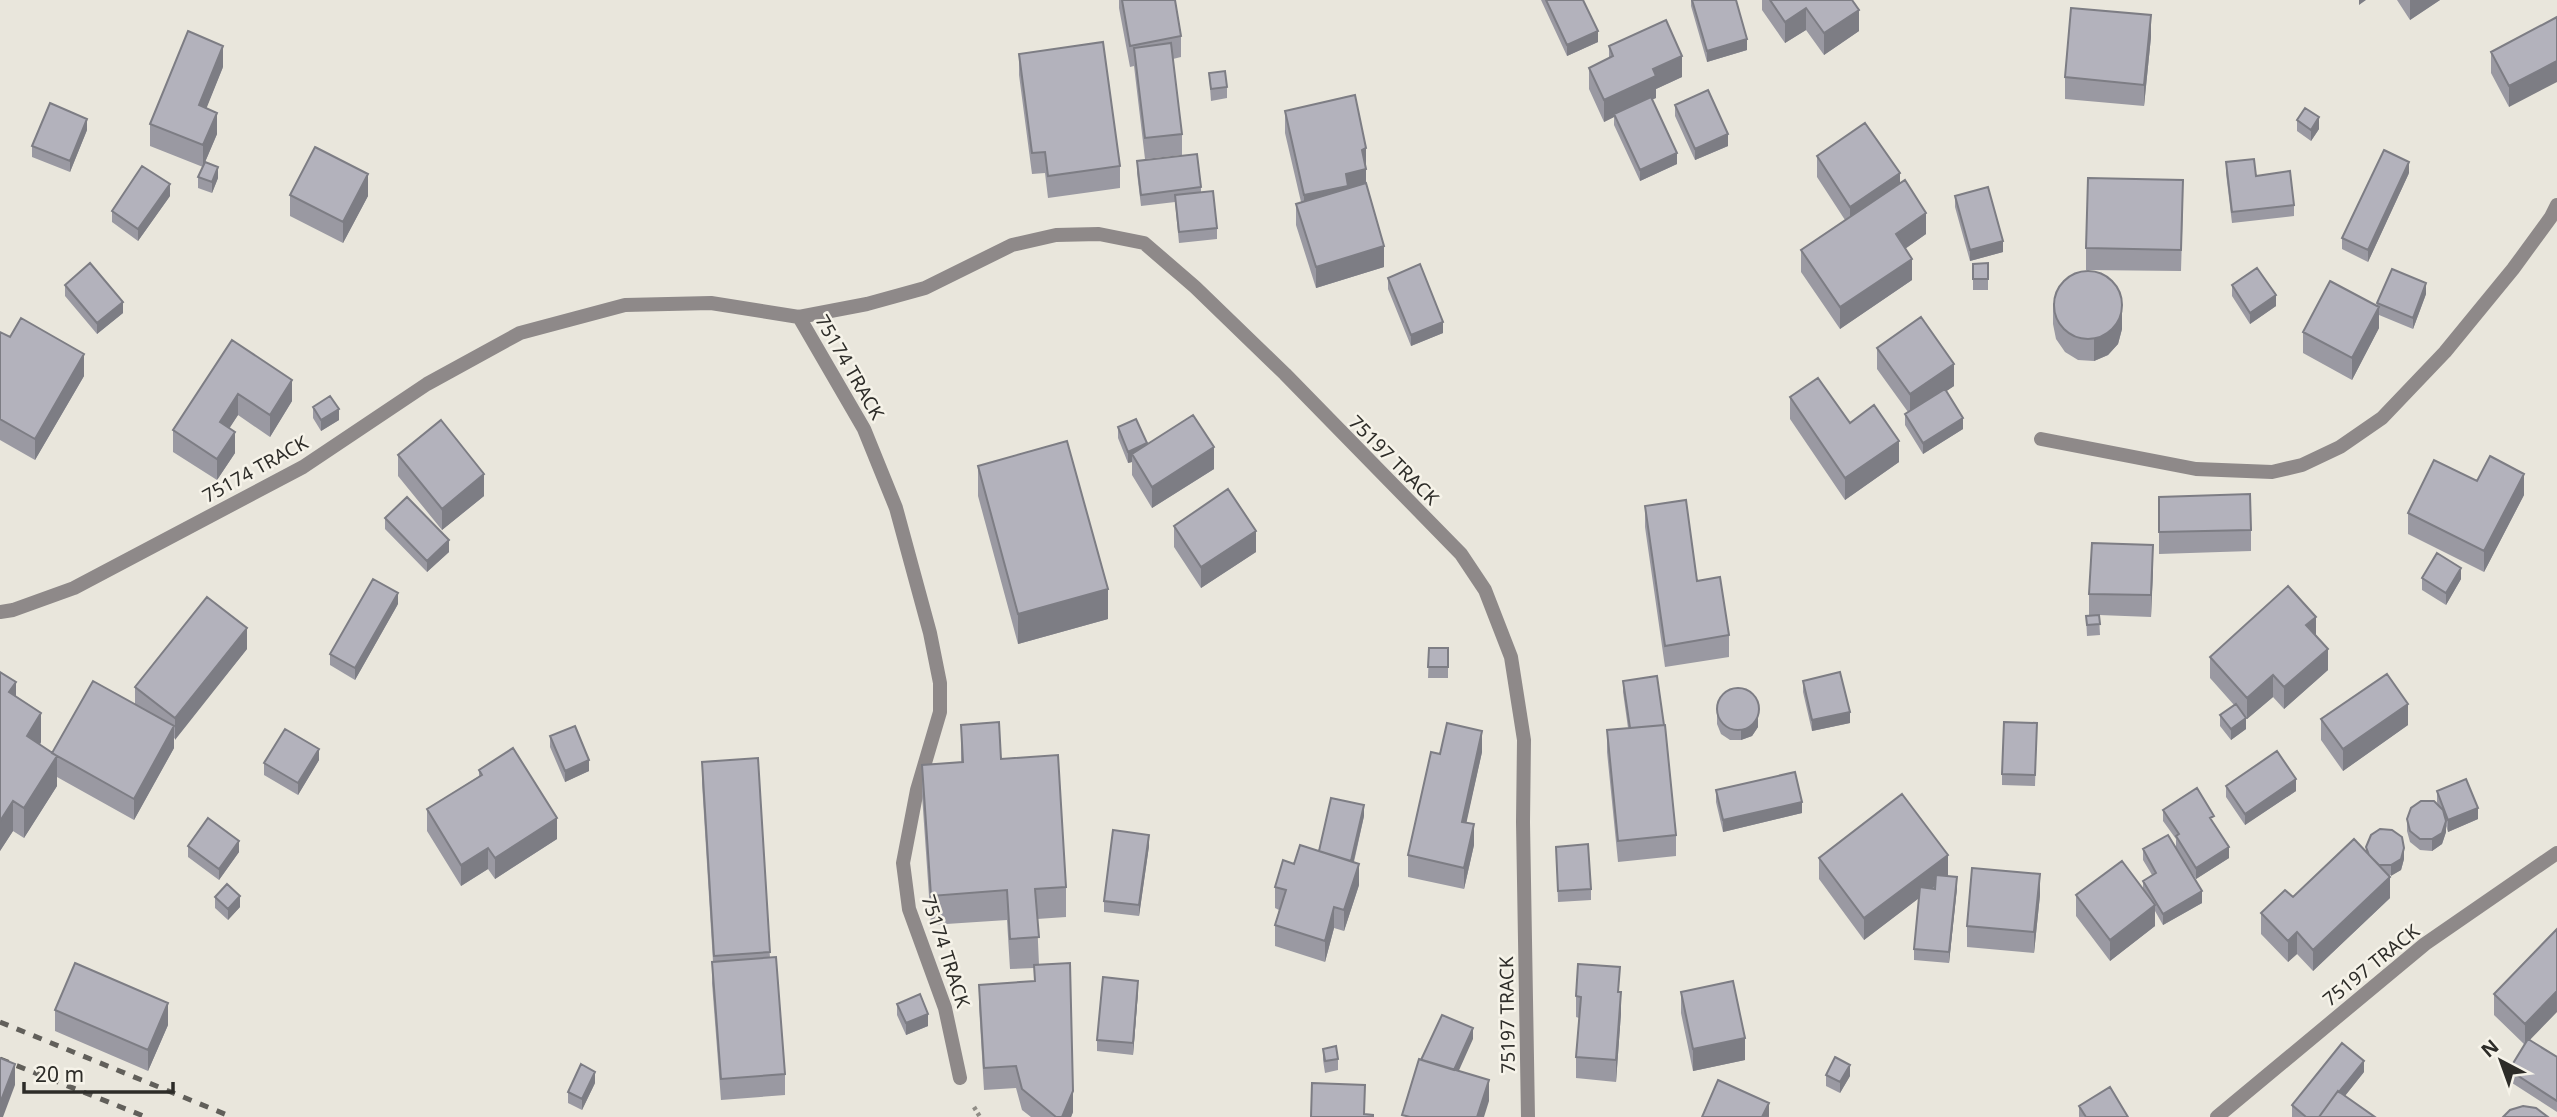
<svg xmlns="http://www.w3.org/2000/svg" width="2557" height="1117" font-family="'Noto Sans',sans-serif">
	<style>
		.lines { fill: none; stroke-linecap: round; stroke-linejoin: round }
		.path { stroke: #908d86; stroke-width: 4.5; stroke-dasharray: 3.5 3.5; stroke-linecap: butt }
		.street { stroke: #8e8989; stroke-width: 14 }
		.rail { stroke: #615f5a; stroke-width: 5; stroke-dasharray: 9 9; stroke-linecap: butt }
		.wall { fill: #9a99a2 }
		.shaded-wall { fill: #7d7d84 }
		.building { fill: #b3b2bc; stroke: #7d7d84; stroke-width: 2 }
		.labels { text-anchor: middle; stroke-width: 5; stroke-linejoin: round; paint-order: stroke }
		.street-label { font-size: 19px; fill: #2d2c28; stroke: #f6f3e9 }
	</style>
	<rect width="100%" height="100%" fill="#e9e6dc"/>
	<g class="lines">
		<!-- path -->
		<path class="path" d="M974 1107 980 1117"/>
		<!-- street -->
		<path class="street" d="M799 317 864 429 896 508 930 633 940 683V712L917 790 903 863 909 909 945 1008 960 1078
			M2041 439 2196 469 2272 472 2302 465 2340 447 2382 418 2445 352 2513 269 2551 217 2557 205
			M0 612 13 610 74 588 303 467 427 384 520 333 625 305 711 303 799 317 867 304 925 288 1012 245 1056 235 1099 234 1144 243 1195 287 1285 374 1461 554 1485 590 1511 657 1524 740 1523 822 1528 1117
			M2217 1117 2425 944 2557 853"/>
		<!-- rail -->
		<path class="rail" d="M0 1022 232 1117
			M0 1059 146 1117"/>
	</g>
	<!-- wall -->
	<path class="wall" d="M1119 0H1175L1181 36V57L1173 59 1182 134V155L1145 159 1134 66 1130 67 1119 8Z
		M1541 0H1583L1598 42 1567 56Z
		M1691 0H1736L1747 50 1707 62 1691 6Z
		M1762 0H1852L1859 31 1824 55 1806 30 1785 43 1762 10Z
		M2397 0H2440L2410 20Z
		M2557 17 2509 107 2491 73V52Z
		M2151 37 2144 106 2065 99V77Z
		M1609 46 1682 77 1656 89V98L1652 99 1677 164 1640 181 1614 125V117L1604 122 1589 89V68L1609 58Z
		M1019 54 1120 166V188L1048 198 1045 173 1032 174 1019 75Z
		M223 67 206 108 217 134 205 162 218 178 212 193 198 188V177L203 167 150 146V124Z
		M1209 73 1227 87V98L1211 101Z
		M1675 105 1728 146 1695 160 1675 116Z
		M1285 111 1366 169V183L1384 267 1316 288 1296 225V204L1301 202 1285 133Z
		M2297 120 2319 129 2311 141 2297 131Z
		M87 130 70 172 32 157V146Z
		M1817 156 1900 183 1926 234 1905 249 1912 280 1840 329 1801 272V250L1845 220 1817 177Z
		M1137 161 1201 187V192L1217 228V239L1179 243 1175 202 1141 206 1137 173Z
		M2226 162 2294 205V216L2232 223 2226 173Z
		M2409 173 2368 262 2342 249V238Z
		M290 195 368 196 343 243 290 216Z
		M170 196 138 241 112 222V211Z
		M1955 196 2003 252 1970 261 1955 207Z
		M2183 202 2181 271 2086 270V248Z
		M1988 263V290H1973V264Z
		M1388 278 1443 333 1411 346 1388 289Z
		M65 285 123 313 97 334 65 296Z
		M2232 285 2276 306 2250 324 2232 296Z
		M2426 294 2413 329 2379 315V328L2352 380 2303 353V332L2377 306V303Z
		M2053 303 2122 329 2118 344 2108 355 2094 361 2078 360 2065 352 2056 339 2053 324Z
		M0 332 84 376 35 460 0 440Z
		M232 340 292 401 270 437 238 415 229 428 235 453 217 480 173 452V430Z
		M1877 348 1954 386 1946 391 1963 429 1923 454 1905 425V414L1908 412 1877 369Z
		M1790 397 1850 423 1899 462 1845 500 1790 419Z
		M313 407 339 420 321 431 313 418Z
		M1118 427 1147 443 1214 469 1152 508 1132 475V462L1128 463 1118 438Z
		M398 455 484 496 442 530 398 476Z
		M978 466 1108 619 1018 644 978 496Z
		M2477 481 2524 495 2484 572 2408 534V513Z
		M2159 497 2251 530V551L2159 554Z
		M1645 506 1697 581 1729 635V657L1665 667 1645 527Z
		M385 518 449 552 427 572 385 529Z
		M1174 526 1256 552 1201 588 1174 547Z
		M2153 566 2151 617 2099 615 2100 635 2087 636 2086 616 2089 615V594Z
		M2422 578 2461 579 2446 605 2422 590Z
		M398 604 355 680 330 665V654Z
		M2316 635 2328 670 2284 709 2273 697 2247 719 2246 718V729L2231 740 2220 726V715L2234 705 2210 678V657Z
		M1429 648H1448V678H1428Z
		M247 649 174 739V748L134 820 57 777V786L24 838 13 831 0 851 16 696 41 742 40 745 52 753 135 705V687Z
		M1623 681 1676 835V856L1618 862 1607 752V730L1628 728 1623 692Z
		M1803 681 1850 723 1812 731 1803 692Z
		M1717 702 1758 727 1752 736 1741 740H1730L1721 734 1717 724Z
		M2321 719 2408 725 2343 771 2321 740Z
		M2037 723 2035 786 2002 785V774Z
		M961 725 1001 759 1066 887V917L1037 919 1039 965 1073 1112 1071 1117H1031L1022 1110 1016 1088 984 1090 979 1006V985L1034 981V968L1010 969 1007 920 931 925 922 795V765L961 762Z
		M550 736 589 771 565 782 550 747Z
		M1482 752 1466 822 1474 845 1464 889 1408 877V855L1440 754Z
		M758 758 770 958 785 1074V1095L721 1100 712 983 713 962 702 783V762Z
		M319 760 298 795 264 775V763Z
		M479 770 557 839 495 879 488 869 461 886 427 831V809L479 776Z
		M2226 786 2296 791 2245 825 2226 797Z
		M1716 790 1802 813 1723 832 1716 802Z
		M2437 791 2478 819 2448 832 2446 826V832L2442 844 2432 851 2420 850 2410 842 2407 831V819L2438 806 2437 802Z
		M2163 810 2214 825 2229 858 2196 879 2178 852 2202 903 2163 925 2155 911V926L2110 961 2076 916V895L2143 889V881L2152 875 2143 860V849L2176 847V839L2163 821Z
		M1364 816 1354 862 1359 885 1344 931 1334 928 1325 962 1275 946V925L1279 910 1275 908V887Z
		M188 846 239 852 219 880 188 857Z
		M1149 846 1139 916 1104 912V901Z
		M1556 847 1591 889V900L1558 902Z
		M2366 847 2404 859 2401 870 2389 876 2390 898 2313 971 2297 954 2288 962 2261 934V913L2293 897 2366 852Z
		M1819 858 1948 876 1957 888 1949 963 1914 960V949L1919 898 1864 940 1819 879Z
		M2040 895 2034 953 1967 947V926Z
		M215 897 240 907 228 920 215 908Z
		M2557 929 2530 1041 2557 1057V1112L2509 1081V1070L2525 1045 2494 1015V994Z
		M1138 992 1133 1055 1097 1051V1040Z
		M1619 992 1621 1013 1616 1082 1576 1078V1057L1579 1018 1576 1017V996Z
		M1681 992 1745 1060 1693 1071 1681 1013Z
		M897 1004 928 1026 906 1035 897 1015Z
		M55 1010 168 1025 148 1071 55 1031Z
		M1323 1049 1338 1059V1070L1325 1073 1323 1060Z
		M2364 1072 2345 1096 2375 1117H2292V1105Z
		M1826 1075 1850 1076 1840 1093 1826 1086Z
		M595 1083 582 1110 568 1103V1092Z
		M2079 1106 2128 1117H2079Z"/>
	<!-- shaded-wall -->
	<path class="shaded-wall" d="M2359 0H2366L2359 5Z
		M2410 0H2440L2410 20Z
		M1806 8V30L1785 43V22Z
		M1859 10V31L1824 55V33Z
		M2151 15V37L2144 106V85Z
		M1598 31V42L1567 56V45Z
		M1747 39V50L1707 62V51Z
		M223 46V67L199 127V105Z
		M1682 56V77L1656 89V98L1616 116 1614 114V117L1604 122V100L1653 69Z
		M2557 61V82L2509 107V86Z
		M217 113V134L203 167V145Z
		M2319 117V129L2311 141V130Z
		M87 119V130L70 172V161Z
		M1728 134V146L1695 160V149Z
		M1366 148V191L1304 217V195L1346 174 1362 150Z
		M1677 153V164L1640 181V170Z
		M2409 162V173L2368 262V250Z
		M218 167V178L212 193V182Z
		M1900 173V195L1850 228V207Z
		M368 174V196L343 243V222Z
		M170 184V196L138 241V229Z
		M1926 213V234L1896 255V234Z
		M2003 241V252L1970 261V250Z
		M1384 246V267L1316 288V267Z
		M1912 259V280L1840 329V307Z
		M2426 283V294L2413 329V318Z
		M2276 295V306L2250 324V313Z
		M123 302V313L97 334V323Z
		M2379 307V328L2352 380V358Z
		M2122 308V329L2118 344 2108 355 2094 361V339Z
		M1443 322V333L1411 346V335Z
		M84 354V376L35 460V439Z
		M1954 364V386L1910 416V394Z
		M292 380V401L270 437V415Z
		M238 394V415L220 443V422Z
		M339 409V420L321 431V420Z
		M1963 418V429L1923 454V443Z
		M235 432V453L217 480V459Z
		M1899 441V462L1845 500V478Z
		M1147 443V454H1132V462L1128 463V452Z
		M1214 447V469L1152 508V487Z
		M484 474V496L442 530V509Z
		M2524 474V495L2484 572V551Z
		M1256 531V552L1201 588V567Z
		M449 540V552L427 572V561Z
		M2153 545V566L2151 617V595Z
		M2461 568V579L2446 605V593Z
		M1108 589V619L1018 644V614Z
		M398 593V604L355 680V668Z
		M2316 617V638L2306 625Z
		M247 628V649L175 740V718Z
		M2328 649V670L2284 709V687Z
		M2273 675V697L2247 719V698Z
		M16 682V712L9 692Z
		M2408 704V725L2343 771V749Z
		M1758 705V727L1752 736 1741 740V729Z
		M1850 712V723L1812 731V720Z
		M41 713V742L27 766V736Z
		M2246 718V729L2231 740V729Z
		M174 726V748L134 820V799Z
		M1482 731V752L1462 843V822Z
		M319 749V760L298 795V783Z
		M57 756V786L24 838V808Z
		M589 760V771L565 782V771Z
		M2296 779V791L2245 825V814Z
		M13 801V831L0 851V821Z
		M1802 802V813L1723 832V820Z
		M1364 805V816L1350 877V866Z
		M2478 808V819L2448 832V820Z
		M557 818V839L495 879V858Z
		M2446 821V832L2442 844 2432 851V839Z
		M1474 824V845L1464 889V868Z
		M1149 835V846L1139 916V905Z
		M239 841V852L219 880V869Z
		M2229 847V858L2196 879V868Z
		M488 848V869L461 886V865Z
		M2404 848V859L2401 870 2391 876V865Z
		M1948 855V876L1864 940V918Z
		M1359 864V885L1344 931V910Z
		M2040 874V895L2034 953V932Z
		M1957 877V888L1949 963V952Z
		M2390 877V898L2313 971V950Z
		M2202 891V903L2163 925V914Z
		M240 896V907L228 920V909Z
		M2155 905V926L2110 961V940Z
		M1334 907V928L1325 962V941Z
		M2297 932V954L2288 962V941Z
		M1138 981V992L1133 1055V1043Z
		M2557 991V1012L2525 1045V1024Z
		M1621 992V1013L1616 1082V1060Z
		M168 1003V1025L148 1071V1050Z
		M928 1014V1026L906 1035V1023Z
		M1473 1028V1039L1452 1086V1075Z
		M1745 1038V1060L1693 1071V1049Z
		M2364 1061V1072L2328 1117H2319Z
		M15 1064V1085L3 1117H0V1103Z
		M1850 1065V1076L1840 1093V1082Z
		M595 1072V1083L582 1110V1099Z
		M1489 1080V1101L1484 1117H1477Z
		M1073 1091V1112L1071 1117H1062Z
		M1769 1103V1117H1762Z"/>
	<!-- building -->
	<path class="building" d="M1122 0H1175L1181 36 1130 46Z
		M1546 0H1583L1598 31 1567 45Z
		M1692 0H1736L1747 39 1707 51Z
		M1770 0H1852L1859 10 1824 33 1806 8 1785 22Z
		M2071 8 2151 15 2144 85 2065 77Z
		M2557 17V61L2509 86 2491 52Z
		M1666 20 1682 56 1653 69 1656 76 1604 100 1589 68 1613 56 1609 46Z
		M188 31 223 46 199 105 217 113 203 145 150 124Z
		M1103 42 1120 166 1048 176 1045 152 1032 153 1019 54Z
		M1171 43 1182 134 1145 138 1134 48Z
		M1225 71 1227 87 1211 89 1209 73Z
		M1708 90 1728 134 1695 149 1675 105Z
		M1355 95 1366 148 1362 150 1366 169 1346 174 1348 186 1304 195 1285 111Z
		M1651 97 1677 153 1640 170 1614 114Z
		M50 103 87 119 70 161 32 146Z
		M2305 108 2319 117 2311 130 2297 120Z
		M1865 123 1900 173 1850 207 1817 156Z
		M315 147 368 174 343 222 290 195Z
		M2384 150 2409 162 2368 250 2342 238Z
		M1197 154 1201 187 1141 195 1137 161Z
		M2254 159 2256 176 2290 171 2294 205 2232 212 2226 162Z
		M205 162 218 167 212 182 198 177Z
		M142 166 170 184 138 229 112 211Z
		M2088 178 2183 180 2181 250 2086 248Z
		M1905 180 1926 213 1896 234 1912 259 1840 307 1801 250Z
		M1366 183 1384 246 1316 267 1296 204Z
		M1988 187 2003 241 1970 250 1955 196Z
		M1213 191 1217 228 1179 232 1175 195Z
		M90 263 123 302 97 323 65 285Z
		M1988 263V279H1973V264Z
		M1420 264 1443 322 1411 335 1388 278Z
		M2257 268 2276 295 2250 313 2232 285Z
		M2392 269 2426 283 2413 318 2377 303Z
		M2054 305a34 34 0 1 1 68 0a34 34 0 1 1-68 0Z
		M2330 281 2379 307 2352 358 2303 332Z
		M1921 317 1954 364 1910 394 1877 348Z
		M21 318 84 354 35 439 0 419V332L10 337Z
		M232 340 292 380 270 415 238 394 220 422 235 432 217 459 173 430Z
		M1818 378 1850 423 1874 405 1899 441 1845 478 1790 397Z
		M1945 389 1963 418 1923 443 1905 414Z
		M330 396 339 409 321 420 313 407Z
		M1193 415 1214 447 1152 487 1132 454Z
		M1136 419 1147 443 1128 452 1118 427Z
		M441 420 484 474 442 509 398 455Z
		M1067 441 1108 589 1018 614 978 466Z
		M2490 456 2524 474 2484 551 2408 513 2434 460 2477 481Z
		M1228 489 1256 531 1201 567 1174 526Z
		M2250 494 2251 530 2159 532V497Z
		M407 497 449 540 427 561 385 518Z
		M1686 500 1697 581 1720 577 1729 635 1665 646 1645 506Z
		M2092 543 2153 545 2151 595 2089 594Z
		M2437 553 2461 568 2446 593 2422 578Z
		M373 579 398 593 355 668 330 654Z
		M2288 586 2316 617 2306 625 2328 649 2284 687 2273 675 2247 698 2210 657Z
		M207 597 247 628 175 718 135 687Z
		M2099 615 2100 624 2087 625 2086 616Z
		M1429 648H1448V667H1428Z
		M0 672 16 682 9 692 41 713 27 736 57 756 24 808 13 801 0 821Z
		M1840 672 1850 712 1812 720 1803 681Z
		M2387 674 2408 704 2343 749 2321 719Z
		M1657 676 1664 725 1630 728 1623 681Z
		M93 681 174 726 134 799 52 753Z
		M1717 709a21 21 0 1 1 42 0a21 21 0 1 1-42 0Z
		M2236 704 2246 718 2231 729 2220 715Z
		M999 722 1001 759 1058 755 1066 887 1035 889 1039 937 1010 939 1007 890 931 896 922 765 963 762 961 725Z
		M2004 722 2037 723 2035 775 2002 774Z
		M1447 723 1482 731 1462 822 1474 824 1464 868 1408 855 1431 752 1440 754Z
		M1665 725 1676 835 1618 841 1607 730Z
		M575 726 589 760 565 771 550 736Z
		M285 729 319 749 298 783 264 763Z
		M513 748 557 818 495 858 488 848 461 865 427 809 482 775 479 770Z
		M2277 751 2296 779 2245 814 2226 786Z
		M758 758 770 952 714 956 702 762Z
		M1795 772 1802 802 1723 820 1716 790Z
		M2466 779 2478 808 2448 820 2437 791Z
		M2197 788 2214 816 2210 818 2229 847 2196 868 2176 836 2179 834 2163 810Z
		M1902 794 1948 855 1864 918 1819 858Z
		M1331 798 1364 805 1351 861 1319 851Z
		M2421 801H2434L2443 810 2446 821 2442 833 2432 839H2420L2410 831 2407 819 2411 808Z
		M208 818 239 841 219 869 188 846Z
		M2380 829 2392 830 2402 837 2404 848 2401 859 2391 865H2379L2369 855 2366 847 2371 835Z
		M1113 830 1149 835 1139 905 1104 901Z
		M2168 835 2202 891 2163 914 2143 881 2156 873 2143 849Z
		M2354 839 2390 877 2313 950 2297 932 2288 941 2261 913 2285 890 2293 897Z
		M1588 844 1591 889 1558 891 1556 847Z
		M1300 845 1359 864 1344 910 1334 907 1325 941 1275 925 1286 890 1275 887 1283 860 1294 864Z
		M2122 861 2155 905 2110 940 2076 895Z
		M1972 868 2040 874 2034 932 1967 926Z
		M1936 875 1957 877 1949 952 1914 949 1920 887 1935 889Z
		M227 884 240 896 228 909 215 897Z
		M2557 929V991L2525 1024 2494 994Z
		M776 957 785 1074 721 1079 712 962Z
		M75 963 168 1003 148 1050 55 1010Z
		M1070 963 1073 1091 1062 1117H1056L1022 1089 1016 1066 984 1068 979 985 1035 981 1034 965Z
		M1578 964 1620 967 1618 992H1621L1616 1060 1576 1057 1581 997 1576 996Z
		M1103 977 1138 981 1133 1043 1097 1040Z
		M1733 981 1745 1038 1693 1049 1681 992Z
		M920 994 928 1014 906 1023 897 1004Z
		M1442 1015 1473 1028 1454 1070 1421 1060Z
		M2528 1039 2557 1057V1101L2509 1070Z
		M2342 1043 2364 1061 2339 1092 2338 1091 2319 1117H2306L2292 1105Z
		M1336 1046 1338 1059 1325 1061 1323 1049Z
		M1835 1057 1850 1065 1840 1082 1826 1075Z
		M0 1058 15 1064 0 1103Z
		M1419 1059 1489 1080 1477 1117H1410L1402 1115Z
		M581 1064 595 1072 582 1099 568 1092Z
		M1718 1080 1769 1103 1762 1117H1702Z
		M1312 1083 1365 1085 1364 1114 1373 1115V1117H1311Z
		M2110 1087 2128 1117H2086L2079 1106Z
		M2338 1091 2375 1117H2319Z
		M2523 1106 2536 1108 2548 1117H2503L2510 1110Z"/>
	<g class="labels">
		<!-- street labels -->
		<g class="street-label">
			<text transform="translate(850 367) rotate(60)" y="7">75174 TRACK</text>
			<text transform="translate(1394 460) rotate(45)" y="7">75197 TRACK</text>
			<text transform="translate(255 469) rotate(-29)" y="7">75174 TRACK</text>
			<text transform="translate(946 951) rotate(72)" y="7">75174 TRACK</text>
			<text transform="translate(2371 965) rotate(-39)" y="7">75197 TRACK</text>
			<text transform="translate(1507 1015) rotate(-91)" y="7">75197 TRACK</text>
		</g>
	</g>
	<!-- north arrow -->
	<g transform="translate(2501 1061) rotate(319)" stroke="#f6f3e9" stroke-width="5" paint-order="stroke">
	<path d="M0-5L12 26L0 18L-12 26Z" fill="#2d2c28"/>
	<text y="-10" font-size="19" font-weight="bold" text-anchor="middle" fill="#2d2c28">N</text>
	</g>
	<!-- scale -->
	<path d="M24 1082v10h149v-10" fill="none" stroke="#2d2c28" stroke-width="3.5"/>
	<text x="35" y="1082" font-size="21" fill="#2d2c28" stroke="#f6f3e9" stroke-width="5" paint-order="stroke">20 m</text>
</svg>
